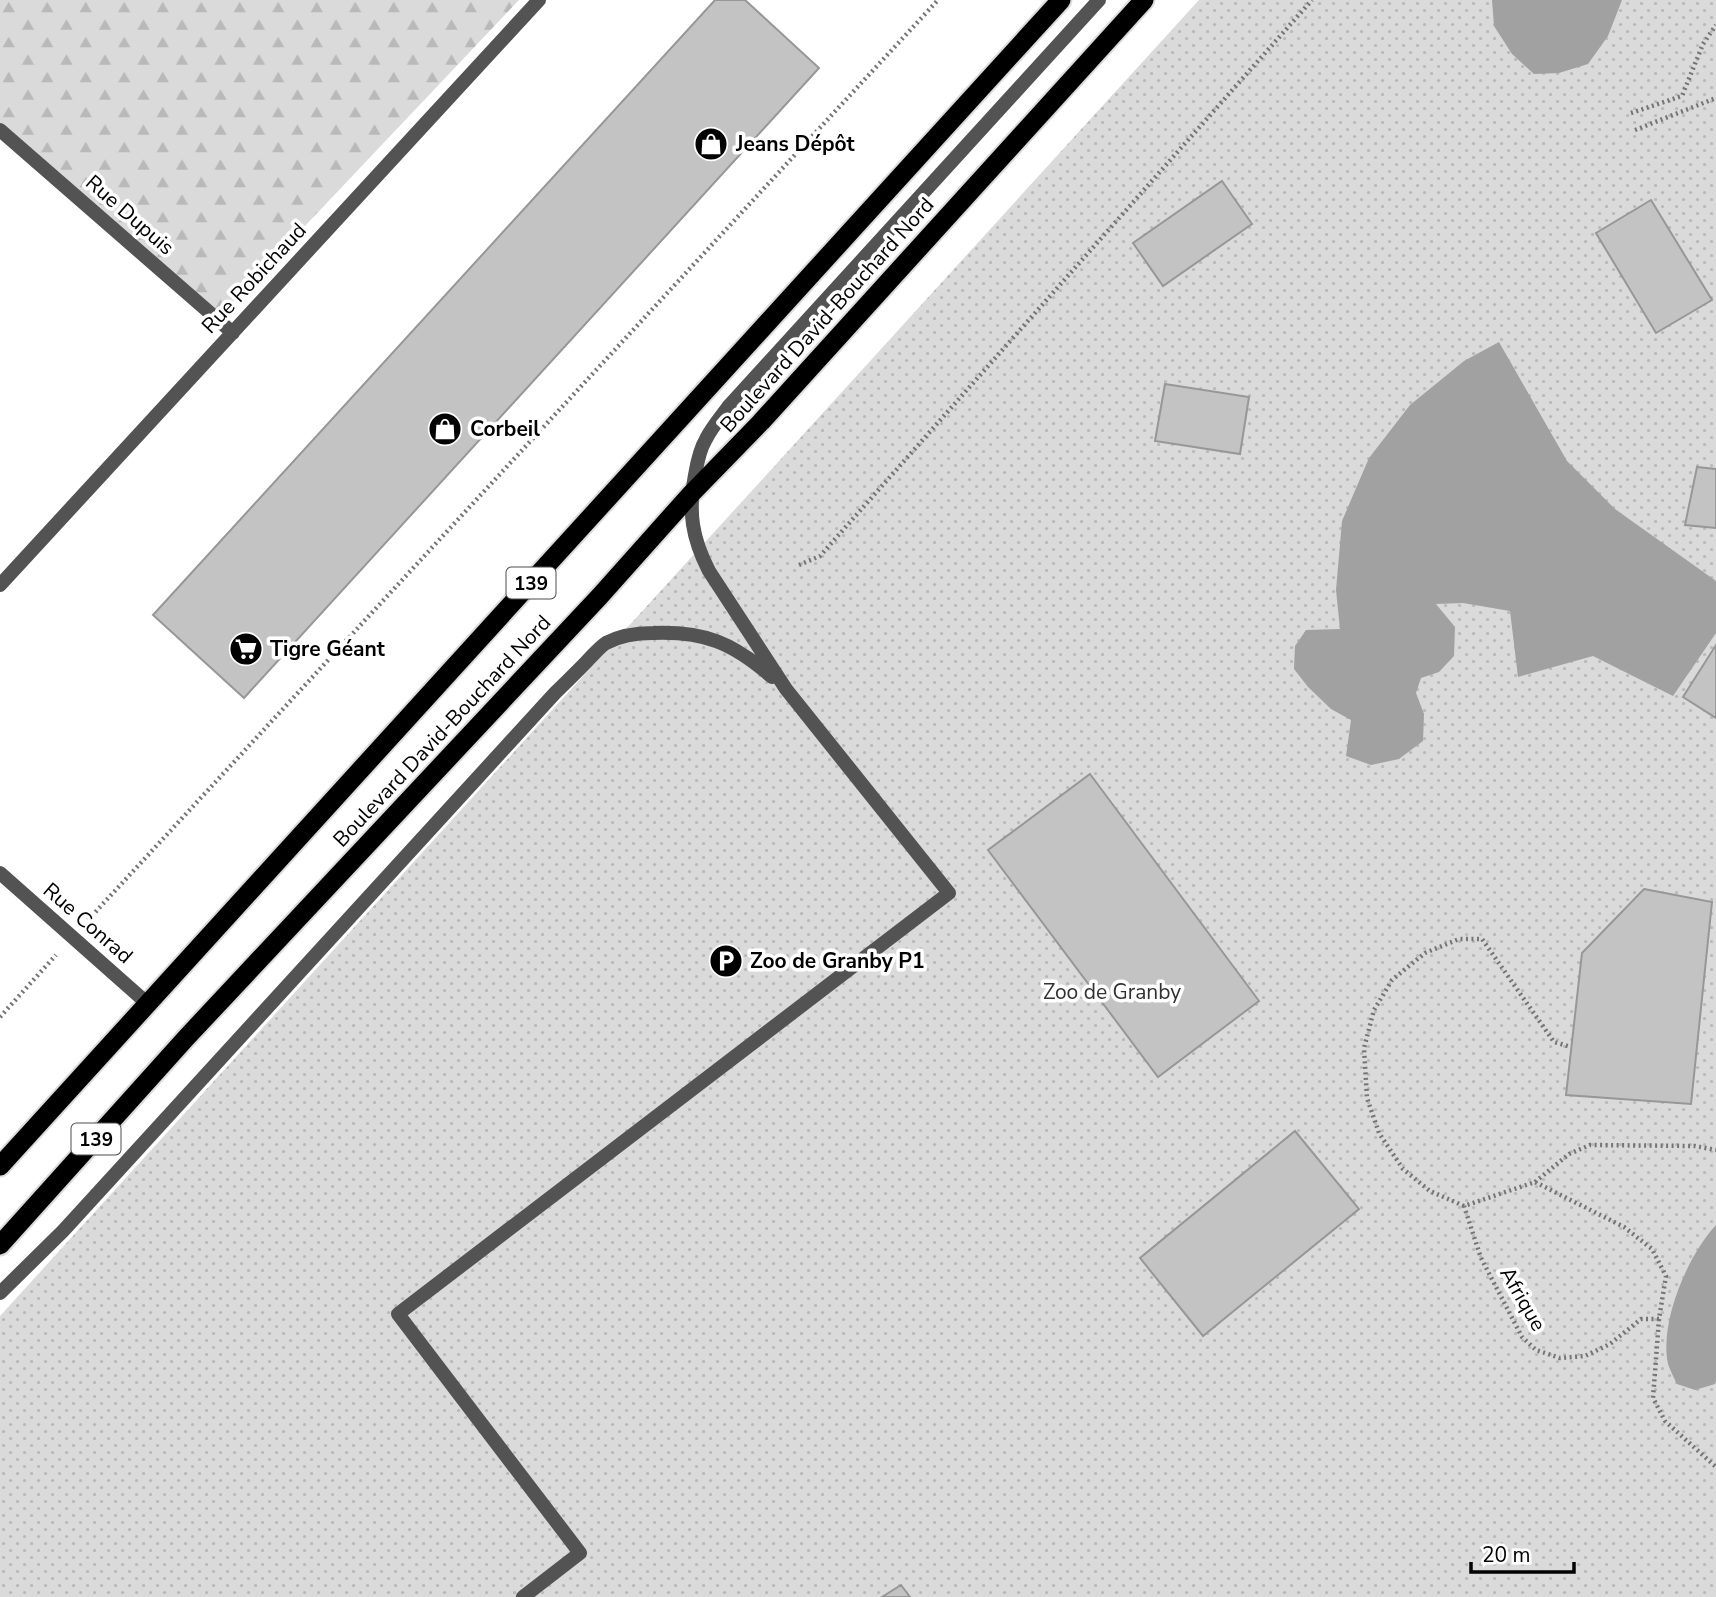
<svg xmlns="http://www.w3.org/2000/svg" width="1716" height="1597" font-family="'Nunito Sans',sans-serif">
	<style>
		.grass { fill: url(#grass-dots) }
		.forest { fill: url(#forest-firs) }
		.water { fill: #a1a1a1 }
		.building { fill: #c3c3c3; stroke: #979797; stroke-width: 2 }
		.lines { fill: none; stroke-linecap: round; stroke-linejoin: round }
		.trunk-casing { stroke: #dbdbdb; stroke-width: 23 }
		.path { stroke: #757575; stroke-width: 4.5; stroke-dasharray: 2 3.5; stroke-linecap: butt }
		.service { stroke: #535353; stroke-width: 14 }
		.minor { stroke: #535353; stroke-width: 14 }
		.trunk { stroke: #000; stroke-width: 19 }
		.labels { text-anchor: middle; stroke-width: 7; stroke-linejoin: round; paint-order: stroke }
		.shield { fill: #fff; stroke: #4c4c4c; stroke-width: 2 }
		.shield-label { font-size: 19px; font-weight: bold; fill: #000 }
		.poi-label { font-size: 21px; font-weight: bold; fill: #000; stroke: #fff; text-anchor: start }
		.street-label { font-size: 21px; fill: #000; stroke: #fff }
		.park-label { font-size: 21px; fill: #313131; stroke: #fff }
	</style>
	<defs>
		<pattern id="grass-dots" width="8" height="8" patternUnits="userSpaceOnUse" patternTransform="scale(1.75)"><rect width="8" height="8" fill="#dadada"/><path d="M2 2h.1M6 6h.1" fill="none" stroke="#b9b9b9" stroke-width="1.8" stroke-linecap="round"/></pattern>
		<pattern id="forest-firs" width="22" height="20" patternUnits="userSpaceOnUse" patternTransform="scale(1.75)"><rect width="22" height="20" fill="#dadada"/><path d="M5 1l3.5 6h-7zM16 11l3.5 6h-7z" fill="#b9b9b9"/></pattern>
	</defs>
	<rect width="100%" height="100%" fill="#fff"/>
	<!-- grass -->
	<path class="grass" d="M1199 0H1716V1597H0V1316Z"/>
	<!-- forest -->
	<path class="forest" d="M0 0H519L215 321 0 130Z"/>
	<!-- water -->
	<path class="water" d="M1492 0H1622L1608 36 1588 64 1559 73 1534 74 1512 54 1494 26Z
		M1499 342 1567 461 1615 509 1716 581V633L1673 696 1593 656 1518 677 1510 611 1463 603 1436 604 1455 627 1454 656 1439 672 1421 678 1416 693 1424 714 1423 741 1399 759 1371 765 1346 756 1351 720 1331 709 1308 687 1294 669 1295 646 1306 630 1340 629 1336 590 1342 521 1369 458 1410 405 1464 361Z
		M1716 1225V1381L1715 1384 1695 1390 1677 1384C1674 1378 1670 1370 1668 1364 1659 1322 1688 1255 1716 1225Z"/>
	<!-- building -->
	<path class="building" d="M715 0H745L819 68 244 698 153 615Z
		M1222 181 1252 224 1163 286 1133 243Z
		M1651 200 1712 300 1656 333 1596 233Z
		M1165 384 1249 397 1240 454 1155 441Z
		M1697 467 1716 469V528L1685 525Z
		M1716 645V718L1683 697Z
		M1090 774 1259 1001 1158 1077 988 850Z
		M1644 889 1712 902 1691 1104 1566 1095 1582 953Z
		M1295 1131 1359 1209 1203 1336 1140 1258Z
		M901 1585 910 1597H882Z"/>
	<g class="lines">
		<defs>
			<path id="trunk" d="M0 1166 1061 0
				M0 1245 186 1038 600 596 691 494 761 422 1144 0"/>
		</defs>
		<!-- trunk casing -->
		<use href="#trunk" class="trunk-casing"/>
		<!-- path -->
		<path class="path" d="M1631 113 1682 96 1703 44 1716 25
			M1635 130 1716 98
			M799 565 820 556 1312 0
			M88 920 938 0
			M0 1017 56 955
			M1535 1182 1569 1154 1590 1145 1695 1146 1716 1150
			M1464 1206 1430 1191 1403 1169 1379 1133 1367 1098 1364 1048 1374 1010 1392 980 1425 953 1459 939H1482L1554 1042 1571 1047
			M1659 1319H1641L1610 1344 1585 1356 1560 1358 1536 1350 1522 1337 1481 1258 1464 1206 1535 1182 1624 1227 1652 1249 1666 1276 1659 1319 1653 1398 1665 1421 1716 1467"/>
		<!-- service -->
		<path class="service" d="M0 1293 63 1231 555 693C567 681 579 670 590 658 595 653 600 647 606 643 621 635 637 633 653 633 705 631 733 643 772 677
			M523 1597 580 1553 398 1314 949 893 786 689 709 571C692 538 688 512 695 475 697 463 700 449 706 439 712 427 721 417 728 407L1099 0"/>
		<!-- minor -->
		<path class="minor" d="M0 130 233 333
			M0 585 539 0
			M0 873 148 1004"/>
		<!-- trunk -->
		<use href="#trunk" class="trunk"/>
	</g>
	<!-- icons -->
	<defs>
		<symbol id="shop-disc" viewBox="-11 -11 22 22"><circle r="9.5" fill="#000" stroke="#fff"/><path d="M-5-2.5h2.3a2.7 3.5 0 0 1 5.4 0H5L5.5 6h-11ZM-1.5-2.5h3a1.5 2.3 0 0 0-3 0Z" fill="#fff"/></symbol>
		<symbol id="supermarket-disc" viewBox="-11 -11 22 22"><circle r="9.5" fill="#000" stroke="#fff"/><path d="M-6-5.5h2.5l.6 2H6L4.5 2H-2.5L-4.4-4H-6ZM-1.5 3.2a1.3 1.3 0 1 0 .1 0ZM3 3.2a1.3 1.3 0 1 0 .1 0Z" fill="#fff"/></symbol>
		<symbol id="parking-disc" viewBox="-11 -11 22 22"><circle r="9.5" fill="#000" stroke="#fff"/><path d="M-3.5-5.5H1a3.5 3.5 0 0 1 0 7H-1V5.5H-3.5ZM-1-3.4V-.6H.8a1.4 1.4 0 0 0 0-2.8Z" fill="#fff"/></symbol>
	</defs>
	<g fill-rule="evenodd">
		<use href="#shop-disc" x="692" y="125" width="38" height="38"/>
		<use href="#shop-disc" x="426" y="410" width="38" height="38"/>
		<use href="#supermarket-disc" x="227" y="630" width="38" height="38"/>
		<use href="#parking-disc" x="707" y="942" width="38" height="38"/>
	</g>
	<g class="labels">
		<!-- shield labels -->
		<g class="shield">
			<rect x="506.5" y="567.5" width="49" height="31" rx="5"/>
			<rect x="71.5" y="1123.5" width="49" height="31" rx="5"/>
		</g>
		<g class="shield-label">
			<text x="531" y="590">139</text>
			<text x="96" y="1146">139</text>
		</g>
		<!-- poi labels -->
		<g class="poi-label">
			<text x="736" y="151">Jeans Dépôt</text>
			<text x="470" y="436">Corbeil</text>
			<text x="270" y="656">Tigre Géant</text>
			<text x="750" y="968">Zoo de Granby P1</text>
		</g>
		<!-- street labels -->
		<g class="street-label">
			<text transform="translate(130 215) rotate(41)" y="7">Rue Dupuis</text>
			<text transform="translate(254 278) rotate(-47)" y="7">Rue Robichaud</text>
			<text transform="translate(827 315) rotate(-48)" y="7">Boulevard David-Bouchard Nord</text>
			<text transform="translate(442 731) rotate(-47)" y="7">Boulevard David-Bouchard Nord</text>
			<text transform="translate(88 923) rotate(41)" y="7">Rue Conrad</text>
			<text transform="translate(1523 1299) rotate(60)" y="7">Afrique</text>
		</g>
		<!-- park labels -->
		<g class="park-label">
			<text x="1112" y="999">Zoo de Granby</text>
		</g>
	</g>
	<!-- scale -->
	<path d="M1471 1562v10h103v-10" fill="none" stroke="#000000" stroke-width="3.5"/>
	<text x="1482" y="1562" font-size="21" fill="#000000" stroke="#ffffff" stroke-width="5" paint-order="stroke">20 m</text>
</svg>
